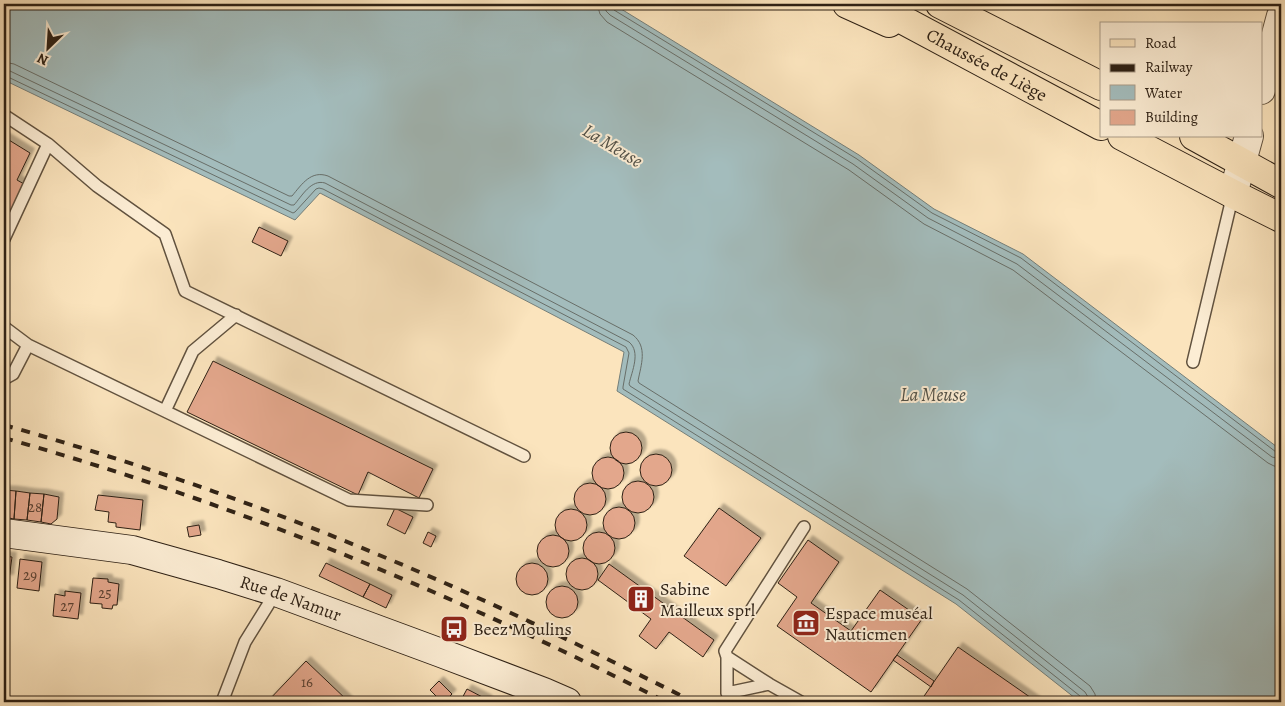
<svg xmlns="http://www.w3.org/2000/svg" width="1285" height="706" font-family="Alegreya,serif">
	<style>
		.water { fill: #a3bcbc; stroke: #747e79 }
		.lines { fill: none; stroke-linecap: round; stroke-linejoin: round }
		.shore { stroke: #686e68; stroke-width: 1 }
		.building { fill: #e3a78c; stroke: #2e2115; filter: url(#shadow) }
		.service-casing { stroke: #61523f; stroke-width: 14 }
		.tertiary-casing { stroke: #61523f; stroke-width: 30 }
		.secondary-casing { stroke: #2e2115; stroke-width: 30 }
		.primary-casing { stroke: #2e2115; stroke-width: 30 }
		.service { stroke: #fcedd4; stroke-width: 11 }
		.tertiary { stroke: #fcedd4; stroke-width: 28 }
		.secondary { stroke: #fcedd4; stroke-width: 28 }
		.primary { stroke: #fbe4bd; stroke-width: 28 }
		.rail { stroke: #2e2115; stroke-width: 4; stroke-dasharray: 9 9; stroke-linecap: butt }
		.labels { text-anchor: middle; stroke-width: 4; stroke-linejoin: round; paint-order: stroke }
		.number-label { font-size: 15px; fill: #5b4233 }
		.street-label { font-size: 18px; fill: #2e2115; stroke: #fcedd4 }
		.poi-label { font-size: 18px; fill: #2e2115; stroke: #fcedd4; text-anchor: start }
		.water-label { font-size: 19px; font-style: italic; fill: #515047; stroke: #fcedd4 }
	</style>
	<defs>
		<filter id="shadow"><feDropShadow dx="4.5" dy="-4.5" stdDeviation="1" flood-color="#0004"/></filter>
	</defs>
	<rect width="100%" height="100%" fill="#fbe4bd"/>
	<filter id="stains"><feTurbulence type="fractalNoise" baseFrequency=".004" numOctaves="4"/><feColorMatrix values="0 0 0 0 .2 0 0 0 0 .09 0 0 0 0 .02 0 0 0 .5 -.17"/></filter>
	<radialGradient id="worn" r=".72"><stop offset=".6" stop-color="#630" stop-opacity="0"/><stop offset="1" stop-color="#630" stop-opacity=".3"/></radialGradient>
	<!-- water -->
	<path class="water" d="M4 4H613L859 155 934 209 1023 254 1281 450V702H1080L956 604 617 391 624 352 320 193 295 220 4 80Z"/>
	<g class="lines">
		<!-- shore -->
		<path class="shore" d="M597 4 600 14 607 22 849 170 924 224 1013 270 1268 463 1274 466 1281 467
			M605 4 606 11 610 15 853 164 928 218 1017 264 1272 457 1281 459
			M611 4 612 7 614 10 857 159 932 213 1021 258 1276 452 1281 453
			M4 62 14 64 289 196H292C302 184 311 170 328 176L633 335C648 347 641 365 638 381L639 383 967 589 1090 686 1095 694 1096 702
			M4 70 10 71 291 205H294C302 196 311 179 325 183L629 342C641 352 632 371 629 384L630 386 963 595 1085 692 1088 697 1089 702
			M4 76 8 77 293 213 295 212 316 189 319 188 323 189 626 347 629 353 623 387V389L959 600 1080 696 1082 699V702"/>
	</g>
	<!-- building -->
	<path class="building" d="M4 137 30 153 17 180 24 184 4 225Z
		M259 227 288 241 281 256 252 242Z
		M213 361 433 469 419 498 368 472 358 495 187 412Z
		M610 448a16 16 0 1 1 32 0a16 16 0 1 1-32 0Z
		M640 470a16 16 0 1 1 32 0a16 16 0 1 1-32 0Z
		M592 473a16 16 0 1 1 32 0a16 16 0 1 1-32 0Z
		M622 497a16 16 0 1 1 32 0a16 16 0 1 1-32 0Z
		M574 499a16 16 0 1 1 32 0a16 16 0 1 1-32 0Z
		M4 490 16 491 14 519 4 517Z
		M16 491 30 493 27 520 14 519Z
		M30 493 44 494 41 522 27 520Z
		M44 494 59 497 57 519 51 524 41 522Z
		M98 495 143 500 140 530 116 527V523L108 522 109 512 95 510Z
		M603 523a16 16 0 1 1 32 0a16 16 0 1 1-32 0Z
		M395 508 413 517 405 534 387 525Z
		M719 508 761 538 726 586 684 556Z
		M555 525a16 16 0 1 1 32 0a16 16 0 1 1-32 0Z
		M199 525 201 535 189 537 187 527Z
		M428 532 436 536 431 547 423 543Z
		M583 548a16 16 0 1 1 32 0a16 16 0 1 1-32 0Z
		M537 551a16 16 0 1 1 32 0a16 16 0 1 1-32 0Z
		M808 540 839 562 811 603 851 631 880 590 922 619 871 692 777 626 797 597 778 583Z
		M4 556 12 557 9 579H5L4 584Z
		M566 574a16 16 0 1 1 32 0a16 16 0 1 1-32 0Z
		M20 559 42 562 39 591 17 588Z
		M326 563 370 584 363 597 319 576Z
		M516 579a16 16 0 1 1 32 0a16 16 0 1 1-32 0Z
		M609 564 714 640 703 657 669 632 656 649 639 636 651 619 598 580Z
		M93 578 108 579V582L119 584 117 605H113L112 609 102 608V604L90 603Z
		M370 584 392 595 386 608 363 597Z
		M546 602a16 16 0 1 1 32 0a16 16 0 1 1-32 0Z
		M65 591 81 593 78 619 53 616 55 594 65 596Z
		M958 647 1037 702H920Z
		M897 655 934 681 931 687 893 660Z
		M306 661 349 702H267Z
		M439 681 452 694 444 702H442L430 690Z
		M467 689 488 700 487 702H460Z"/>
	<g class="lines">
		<defs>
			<path id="service" d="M4 115 48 144 4 239
				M48 144 97 186 165 234 185 291 524 456
				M4 327 28 345 13 374 4 379
				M28 345 349 500 427 505
				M1193 362 1233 194
				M165 411 193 351 236 315
				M727 657 769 684
				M222 702 245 642 276 592
				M801 702 769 684 727 693V657L725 651 804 527"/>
			<path id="tertiary" d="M1261 90 1281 16
				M1233 194 1249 136"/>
			<g id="secondary">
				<path id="s1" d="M4 533 132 550 218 574 276 592 441 653 544 692 567 702"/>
			</g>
			<g id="primary">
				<path d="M847 4 889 23"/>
				<path id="s2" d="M873 4 1101 126"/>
				<path d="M940 4 1101 86"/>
				<path d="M1122 136 1233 194 1281 218"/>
				<path d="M1194 136 1281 184"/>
			</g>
		</defs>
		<!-- service casing -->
		<use href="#service" class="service-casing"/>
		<!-- tertiary casing -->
		<use href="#tertiary" class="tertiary-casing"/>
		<!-- secondary casing -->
		<use href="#secondary" class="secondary-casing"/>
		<!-- primary casing -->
		<use href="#primary" class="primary-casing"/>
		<!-- service -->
		<use href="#service" class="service"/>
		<!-- tertiary -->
		<use href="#tertiary" class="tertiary"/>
		<!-- secondary -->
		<use href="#secondary" class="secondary"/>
		<!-- primary -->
		<use href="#primary" class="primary"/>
		<!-- rail -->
		<path class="rail" d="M4 425C131 461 257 504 379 555 486 599 590 650 694 702
			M4 438C233 502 454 594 666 702"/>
	</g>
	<!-- icons -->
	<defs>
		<symbol id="building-square" viewBox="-11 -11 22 22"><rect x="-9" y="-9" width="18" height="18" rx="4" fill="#8f2418" stroke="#fcedd4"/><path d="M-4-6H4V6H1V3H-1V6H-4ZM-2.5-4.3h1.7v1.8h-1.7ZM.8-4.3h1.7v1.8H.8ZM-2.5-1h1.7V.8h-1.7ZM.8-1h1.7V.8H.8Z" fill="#fff"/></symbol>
		<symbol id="museum-square" viewBox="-11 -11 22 22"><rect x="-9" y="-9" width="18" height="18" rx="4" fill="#8f2418" stroke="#fcedd4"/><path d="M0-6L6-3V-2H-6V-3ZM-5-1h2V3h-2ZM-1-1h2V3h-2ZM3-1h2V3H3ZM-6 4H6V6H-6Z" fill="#fff"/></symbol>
		<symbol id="bus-square" viewBox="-11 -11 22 22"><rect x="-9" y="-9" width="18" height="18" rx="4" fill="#8f2418" stroke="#fcedd4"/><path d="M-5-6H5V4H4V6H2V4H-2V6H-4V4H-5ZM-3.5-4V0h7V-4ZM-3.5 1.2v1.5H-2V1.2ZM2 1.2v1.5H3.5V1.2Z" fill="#fff"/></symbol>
	</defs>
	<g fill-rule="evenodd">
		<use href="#building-square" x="625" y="583" width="32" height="32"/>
		<use href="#museum-square" x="790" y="607" width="32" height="32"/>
		<use href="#bus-square" x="438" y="613" width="32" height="32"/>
	</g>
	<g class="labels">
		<!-- number labels -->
		<g class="number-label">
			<text x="35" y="512">28</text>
			<text x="30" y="580">29</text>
			<text x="105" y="598">25</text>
			<text x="67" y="611">27</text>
			<text x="307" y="687">16</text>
		</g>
		<!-- street labels -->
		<g class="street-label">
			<text dy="6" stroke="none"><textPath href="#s2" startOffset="129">Chaussée de Liège</textPath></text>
			<text dy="6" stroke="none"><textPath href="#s1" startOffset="295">Rue de Namur</textPath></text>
		</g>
		<!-- poi labels -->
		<g class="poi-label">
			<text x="660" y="595">Sabine<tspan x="660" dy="21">Mailleux sprl</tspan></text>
			<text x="825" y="619">Espace muséal<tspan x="825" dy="21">Nauticmen</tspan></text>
			<text x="473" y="635">Beez Moulins</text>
		</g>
		<!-- water labels -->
		<g class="water-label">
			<text transform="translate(613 145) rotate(31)" y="7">La Meuse</text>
			<text x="933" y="401">La Meuse</text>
		</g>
	</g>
	<!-- margin -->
	<rect width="1285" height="706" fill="none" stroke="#fbe4bd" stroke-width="20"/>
	<rect x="5" y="5" width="1275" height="696" fill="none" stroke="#2e2115" stroke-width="2.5"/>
	<rect x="10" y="10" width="1265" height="686" fill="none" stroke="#2e2115"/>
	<!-- legend -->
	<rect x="1100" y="22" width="162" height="115" fill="#fcedd4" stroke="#aa9b88"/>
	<rect x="1110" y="39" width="25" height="8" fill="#fbe4bd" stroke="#aa9b88"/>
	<text x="1145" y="48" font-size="15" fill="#2e2115">Road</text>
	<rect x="1110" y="64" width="25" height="8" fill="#2e2115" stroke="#aa9b88"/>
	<text x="1145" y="72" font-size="15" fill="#2e2115">Railway</text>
	<rect x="1110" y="85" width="25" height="15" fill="#a3bcbc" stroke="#aa9b88"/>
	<text x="1145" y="98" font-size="15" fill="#2e2115">Water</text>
	<rect x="1110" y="110" width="25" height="15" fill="#e3a78c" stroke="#aa9b88"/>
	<text x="1145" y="122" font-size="15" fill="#2e2115">Building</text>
	<!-- north arrow -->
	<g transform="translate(48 48) rotate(205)" stroke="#fcedd4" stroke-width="4" paint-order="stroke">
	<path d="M0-4L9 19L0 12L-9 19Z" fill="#2e2115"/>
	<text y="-8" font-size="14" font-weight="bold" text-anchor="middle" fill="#2e2115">N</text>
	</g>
	<rect width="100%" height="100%" filter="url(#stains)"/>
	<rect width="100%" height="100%" fill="url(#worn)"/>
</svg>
